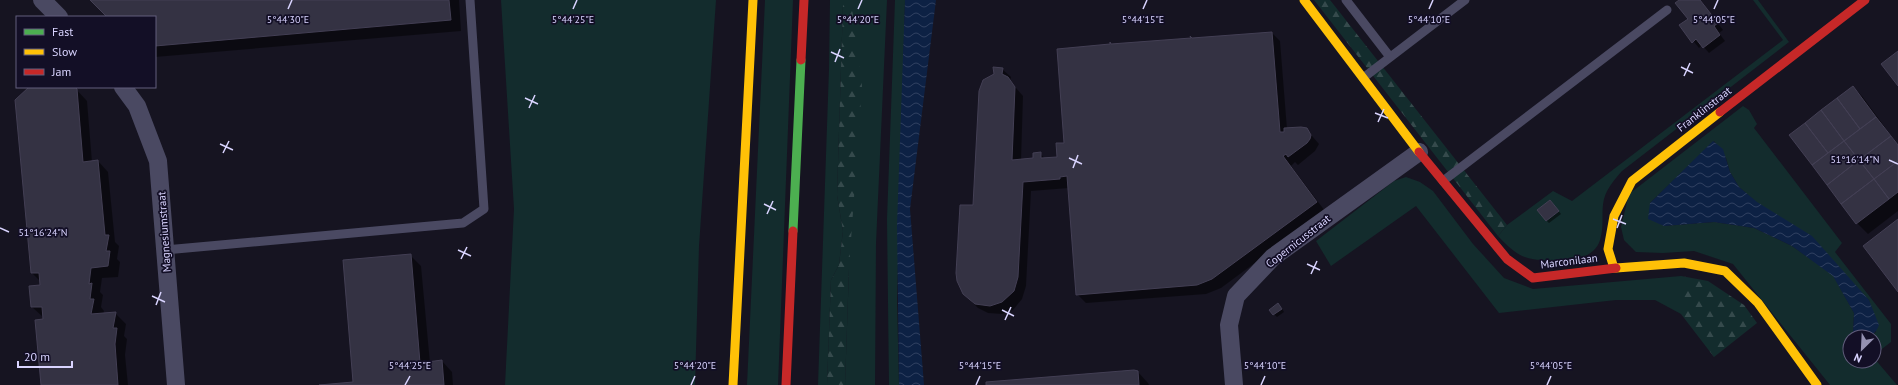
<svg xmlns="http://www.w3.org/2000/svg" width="1898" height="385" font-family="'PT Sans',sans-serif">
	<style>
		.green { fill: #132c2d }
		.forest { fill: url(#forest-firs) }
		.water { fill: url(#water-waves) }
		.shadow { fill: #0007 }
		.building { fill: #343243; stroke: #433f54 }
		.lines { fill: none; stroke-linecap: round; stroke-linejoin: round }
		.lane { stroke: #4a4962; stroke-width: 9 }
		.street { stroke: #4a4962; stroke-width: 18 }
		.fast { stroke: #4caf50; stroke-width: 9 }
		.slow { stroke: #ffc107; stroke-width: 9 }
		.jam { stroke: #c62828; stroke-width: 9 }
		.ticks { fill: none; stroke: #d9d4ff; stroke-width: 1.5 }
		.labels { text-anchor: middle; stroke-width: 3.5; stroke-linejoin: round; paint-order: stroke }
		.street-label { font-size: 11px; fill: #d9d4ff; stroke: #130f26 }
		.ticks-label { font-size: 10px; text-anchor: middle; fill: #d9d4ff; stroke: #130f26; stroke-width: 3.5; stroke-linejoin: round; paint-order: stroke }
	</style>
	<defs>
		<pattern id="forest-firs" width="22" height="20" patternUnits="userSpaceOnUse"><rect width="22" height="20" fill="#132c2d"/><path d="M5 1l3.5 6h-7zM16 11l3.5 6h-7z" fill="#354a4c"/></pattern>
		<pattern id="water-waves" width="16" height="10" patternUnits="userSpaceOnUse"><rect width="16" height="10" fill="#0d2144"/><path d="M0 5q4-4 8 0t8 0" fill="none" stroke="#304060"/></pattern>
	</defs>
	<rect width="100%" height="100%" fill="#161421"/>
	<!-- green -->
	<path class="green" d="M501 0H716L699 246 695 385H505L514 209Z
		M765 0H793L778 385H747Z
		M830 0H887L876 243 875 385H845L849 268 843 5 837 195 843 231 839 265 831 280 827 385H818L829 69Z
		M895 0H905L897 300 899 385H889L887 219Z
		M1753 0H1758L1789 42 1622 171C1615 179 1607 188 1604 199 1601 211 1604 224 1601 236 1597 259 1573 260 1554 260 1525 261 1518 257 1498 236L1507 225 1553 191 1572 201 1783 40Z
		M1743 106 1749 110 1757 124 1754 128 1842 243 1835 252 1891 324V342L1874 355V337H1870L1876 332 1869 300 1739 187 1730 172 1726 158 1714 141 1650 203 1664 226 1714 222 1754 228 1792 246 1833 275 1854 313 1853 333 1864 337H1850V361H1874V358L1897 385H1830L1733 264 1694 251 1663 253 1636 252 1624 240 1621 227 1629 194Z
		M1406 177 1420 182 1433 191 1473 244 1504 278 1533 289 1681 276V314L1655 300H1616L1499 313 1416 206 1331 266 1316 241 1394 181Z"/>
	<!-- forest -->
	<path class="forest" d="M1314 0H1330L1507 225 1498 236Z
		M843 5 852 7 862 86 849 268 845 385H827L831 280 839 265 843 231 837 195Z
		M1681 276 1708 281 1744 305 1757 323 1714 357 1681 314Z"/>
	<!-- water -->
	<path class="water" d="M905 0H936L910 209 924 385H899L897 225Z
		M1713 141 1723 149 1730 172 1739 187 1757 202 1812 236 1869 300 1879 325C1874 339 1865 337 1853 333L1854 313 1833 276 1792 246 1754 228 1714 222 1664 226 1648 219 1650 203Z"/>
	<!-- shadow -->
	<path class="shadow" d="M92 0H459L461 31 155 57V17H108Z
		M1681 0H1700L1723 30 1719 33 1725 41 1709 53 1702 45 1699 48 1681 26 1689 19Z
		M1272 33 1280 41 1287 129H1306L1319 144 1315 151 1298 165 1295 162 1291 166 1325 211 1221 288 1206 294 1086 303 1077 294 1069 188 1031 191 1026 286 1022 299 1013 310 1002 314 988 313 978 308 969 299 974 206 995 74 1002 69 1011 77 1010 81 1023 96 1021 161 1034 159 1040 153 1045 159 1058 158 1065 143Z
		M30 87H74L87 101 92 162 98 161 108 172 115 242 119 246 117 259 120 262 118 277 102 278 100 292 103 295 101 307 104 311 103 314 115 313 126 324 124 336 127 339 125 355 128 385H42L44 318 32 307 30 287 41 286 40 281 32 273Z
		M1853 87 1862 96 1898 145V211L1868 234 1857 223Z
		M1553 204 1561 214 1549 223 1546 220Z
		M410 255 421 266 430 363 442 361 452 372 453 385H330L354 383Z
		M1281 307 1284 312 1277 317 1274 314Z
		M1138 372 1148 383 1149 385H987Z"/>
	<!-- building -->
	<path class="building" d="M90 0H449L451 20 155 46V17H107Z
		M1679 0H1700L1718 23 1714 26 1720 35 1703 48 1696 39 1692 43 1679 25 1688 19 1675 3Z
		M1272 32 1280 132H1284V128L1301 127 1307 128 1311 135 1310 139 1307 143 1288 157 1286 154 1283 156 1317 202 1212 279 1197 285 1076 295 1067 176 1060 177V179L1023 182 1018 277 1014 291 1002 302 990 306 975 304 963 294 957 281 956 273 960 205H973L979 91 983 80 994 74 993 67 1003 68 1002 74 1008 77 1015 87 1012 160 1033 158V153L1041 152V158L1057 157 1056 143H1064L1057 49 1110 44V42L1111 44 1191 38 1190 36 1192 38Z
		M1898 51V86L1881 64Z
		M1853 86 1876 117 1860 129 1837 98Z
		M29 87H75L77 89 83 162 98 160 105 235H109L106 251H110L108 266 91 268 89 284 92 283 90 299H94L91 314 116 312 113 328H117L115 344 118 385H41L35 320 43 319 42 307H31L29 286 40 285 39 273H31L15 100Z
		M1837 98 1860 129 1844 141 1821 110Z
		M1821 110 1844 141 1828 153 1805 123Z
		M1876 117 1891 136 1859 160 1844 141Z
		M1805 123 1828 153 1812 165 1789 135Z
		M1891 136 1898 145V161L1874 179 1859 160Z
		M1844 141 1859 160 1827 185 1812 165Z
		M1859 160 1874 179 1841 204 1827 185Z
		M1898 161V192L1889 199 1874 179Z
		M1874 179 1889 199 1856 224 1841 204Z
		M1550 200 1559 211 1546 221 1537 210Z
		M1898 219V292L1863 246Z
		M411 254 420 363 442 360 444 385H319L353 382 343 260Z
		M1278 303 1282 309 1273 315 1269 310Z
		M1134 370 1138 371 1139 385H986V382Z"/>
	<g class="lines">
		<!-- lane -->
		<path class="lane" d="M1346 0 1390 57
			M1363 78 1465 0
			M1443 181 1667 10
			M165 250 463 223 484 209 470 0"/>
		<!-- street -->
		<path class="street" d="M42 0 59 17
			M123 87 137 106 158 161 176 385
			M1234 385 1229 325 1236 296 1273 257 1419 152"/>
		<!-- fast -->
		<path class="fast" d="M793 231 801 60"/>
		<!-- slow -->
		<path class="slow" d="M1304 0 1419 152
			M1614 268 1608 249 1614 216 1632 181 1720 112
			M1616 268 1684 263 1725 271 1758 303 1817 385
			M733 385 753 0"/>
		<!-- jam -->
		<path class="jam" d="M801 60 804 0
			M1720 112 1865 0
			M1419 152 1507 259 1533 278 1616 268
			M786 385 793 231"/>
	</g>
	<!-- ticks -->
	<path class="ticks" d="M288 9 292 0M573 9 577 0M858 9 862 0M1143 9 1147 0M1429 9 1433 0M1714 9 1718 0M831 52 844 58M835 62 840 49M1681 67 1693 73M1684 76 1690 63M525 98 538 104M529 108 535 95M1375 113 1388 118M1378 122 1384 109M220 144 233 150M223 153 229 141M1069 158 1082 164M1889 160 1898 164M1073 168 1078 155M764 204 776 210M767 214 773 201M1613 219 1626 224M0 228 9 232M1617 228 1622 215M458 250 471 256M461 259 467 247M1307 264 1320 270M1311 274 1317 261M152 296 165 302M156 305 161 292M1002 310 1014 316M1005 320 1011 307M405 385 410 376M691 385 695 376M976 385 980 376M1261 385 1265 376M1547 385 1551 376"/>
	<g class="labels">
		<!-- street labels -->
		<g class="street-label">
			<text transform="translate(1704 109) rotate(-38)" y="4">Franklinstraat</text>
			<text transform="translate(164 232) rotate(-94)" y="4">Magnesiumstraat</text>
			<text transform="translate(1298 241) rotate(-38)" y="4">Copernicusstraat</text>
			<text transform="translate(1569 261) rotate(-7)" y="4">Marconilaan</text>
		</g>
	</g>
	<g class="ticks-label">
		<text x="288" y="23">5°44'30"E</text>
		<text x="1143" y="23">5°44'15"E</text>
		<text x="1429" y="23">5°44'10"E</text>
		<text x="1714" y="23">5°44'05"E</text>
		<text x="573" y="23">5°44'25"E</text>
		<text x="858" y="23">5°44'20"E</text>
		<text x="1855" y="163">51°16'14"N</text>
		<text x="43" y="236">51°16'24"N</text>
		<text x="410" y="369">5°44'25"E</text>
		<text x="695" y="369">5°44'20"E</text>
		<text x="980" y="369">5°44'15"E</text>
		<text x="1265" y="369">5°44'10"E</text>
		<text x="1551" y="369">5°44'05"E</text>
	</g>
	<!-- legend -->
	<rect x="16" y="16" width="140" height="72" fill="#130f26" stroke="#625e7d"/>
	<rect x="24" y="29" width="20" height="6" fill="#4caf50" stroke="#625e7d"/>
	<text x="52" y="36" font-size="12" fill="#d9d4ff">Fast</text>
	<rect x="24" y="49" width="20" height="6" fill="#ffc107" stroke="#625e7d"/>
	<text x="52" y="56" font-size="12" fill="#d9d4ff">Slow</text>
	<rect x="24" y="69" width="20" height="6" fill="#c62828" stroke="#625e7d"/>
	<text x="52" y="76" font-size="12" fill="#d9d4ff">Jam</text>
	<!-- north arrow -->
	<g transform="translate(1862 349) rotate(204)"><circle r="19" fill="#130f26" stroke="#625e7d"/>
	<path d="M0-3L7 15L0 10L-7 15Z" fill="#9591b1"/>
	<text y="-6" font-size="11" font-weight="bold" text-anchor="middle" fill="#d9d4ff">N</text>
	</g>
	<!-- scale -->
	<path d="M18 361v6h54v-6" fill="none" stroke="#d9d4ff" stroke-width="2"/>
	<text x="24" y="361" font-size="12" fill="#d9d4ff" stroke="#130f26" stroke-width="3" paint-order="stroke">20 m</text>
</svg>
